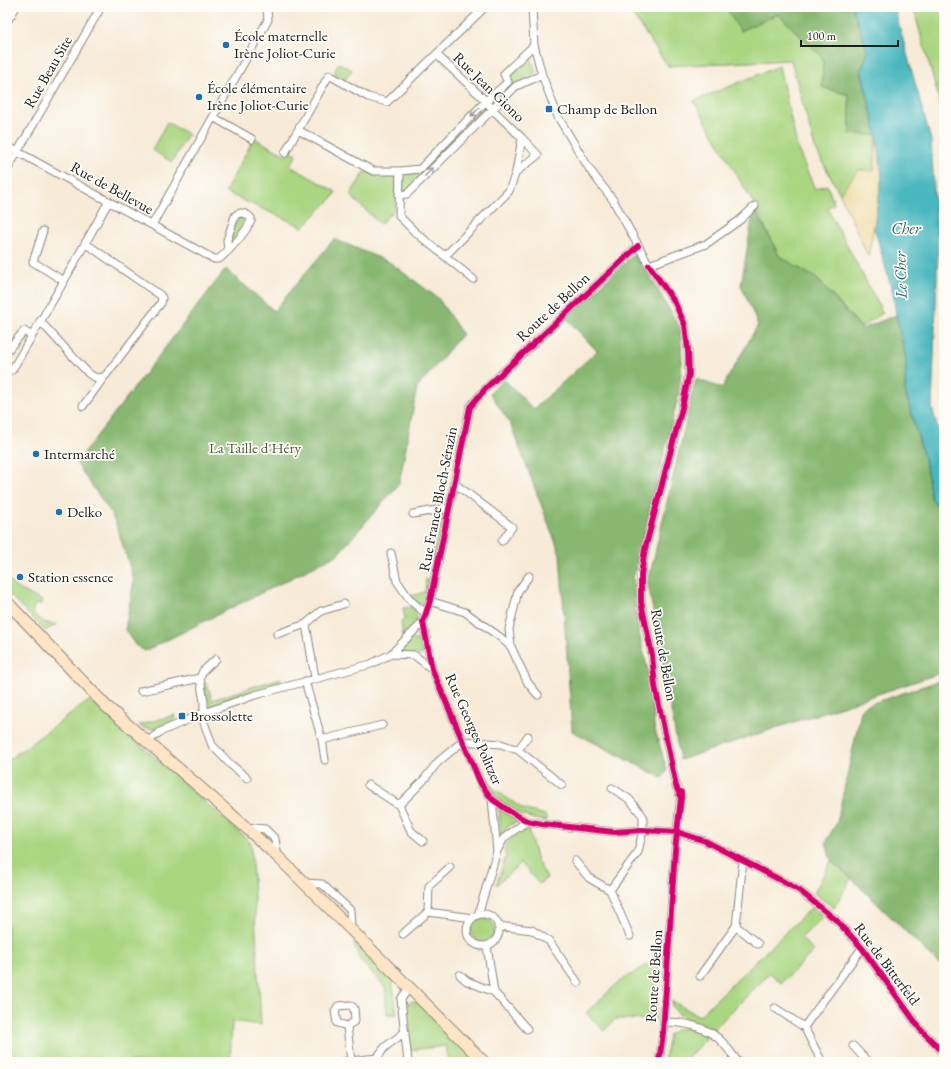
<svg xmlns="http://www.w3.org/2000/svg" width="951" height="1069" font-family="'EB Garamond',serif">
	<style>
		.green { fill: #aad682; stroke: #63794f }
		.forest { fill: #87b770; stroke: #526a46 }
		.sand { fill: #eeda9e; stroke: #857b5d }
		.water { fill: #48b7be; stroke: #326a6d }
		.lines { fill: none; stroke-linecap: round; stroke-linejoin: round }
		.street-casing { stroke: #8a847a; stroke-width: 9 }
		.secondary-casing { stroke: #8a847a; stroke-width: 13 }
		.street { stroke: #fff; stroke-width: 7 }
		.secondary { stroke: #fee5c5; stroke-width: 11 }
		.cycleway-casing { stroke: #fdfcf7; stroke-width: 8 }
		.cycleway { stroke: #d6006c; stroke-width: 6 }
		.oneway { stroke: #999 }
		.poi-dot { fill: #1f6fb2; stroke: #fdfcf7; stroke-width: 1.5 }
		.labels { text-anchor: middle; stroke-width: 3.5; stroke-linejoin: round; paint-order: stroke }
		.poi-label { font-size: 15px; fill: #1c1c1c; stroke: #fdfcf7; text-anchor: start }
		.street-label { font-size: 15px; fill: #1c1c1c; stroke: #fdfcf7 }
		.park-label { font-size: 15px; fill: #4e5d40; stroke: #fdfcf7 }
		.water-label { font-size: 16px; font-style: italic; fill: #306265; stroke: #fdfcf7 }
	</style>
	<rect width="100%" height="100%" fill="#fdfcf7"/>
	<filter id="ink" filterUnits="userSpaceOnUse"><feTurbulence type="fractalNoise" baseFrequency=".025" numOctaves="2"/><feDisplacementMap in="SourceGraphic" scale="8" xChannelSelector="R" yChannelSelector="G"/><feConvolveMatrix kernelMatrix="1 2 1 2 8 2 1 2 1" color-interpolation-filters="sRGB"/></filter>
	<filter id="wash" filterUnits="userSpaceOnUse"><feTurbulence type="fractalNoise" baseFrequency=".012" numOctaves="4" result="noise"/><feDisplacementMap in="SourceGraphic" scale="16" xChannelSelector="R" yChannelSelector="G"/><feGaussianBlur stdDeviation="0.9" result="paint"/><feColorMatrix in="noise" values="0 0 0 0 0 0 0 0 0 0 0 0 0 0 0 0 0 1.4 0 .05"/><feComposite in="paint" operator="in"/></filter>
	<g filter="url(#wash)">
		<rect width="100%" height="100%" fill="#f7ebd8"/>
		<!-- green -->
		<path class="green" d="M627 7H726L741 30 778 14 823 58 822 87 849 95 850 134 877 135 874 171 858 170 840 194 815 148 791 60 668 66Z
			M913 7H944V117Z
			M526 54 529 55 536 73 514 84 508 74Z
			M339 63 352 70 345 80 335 74V70Z
			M779 66 798 150 815 189 827 185 834 204 827 208 883 313 861 327 817 279 779 256 755 206 694 101Z
			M484 107 487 111 406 191 403 189V178L406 175 419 173Z
			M167 122 188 134 172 162 152 150Z
			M254 138 287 156 290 151 297 154 290 166 336 192 333 197 303 227 225 192Z
			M367 171 372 174 396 175 395 209 380 224 350 195 364 173Z
			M240 216 245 217 247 220 240 235 233 242 231 241 233 228Z
			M439 514 441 515 443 521 434 562 431 560 437 526 434 516Z
			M7 578 15 587 42 601 40 605 35 604 32 612C39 620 46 625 57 624L45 631 7 592Z
			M426 579 431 581 426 602 419 605 411 596 425 592Z
			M411 607C423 621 413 625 403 637L401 621 405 620 403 608Z
			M412 639 422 642 425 650 423 654 419 655 400 651Z
			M281 678 279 684 210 706 203 685 207 683 212 700Z
			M90 700 251 843 261 1025 232 1021 230 1062H7V761Z
			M175 715 174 720 159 726 155 729 143 728 139 725Z
			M482 777H487L493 788 521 808 529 811 545 815 547 821C521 819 492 802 482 777Z
			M499 808 520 821 511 824 501 835Z
			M527 829 529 832 537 861 547 878 539 884 521 863 496 885 506 856C499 844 517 834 527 829Z
			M831 861 851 878 834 908 814 893Z
			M812 907 823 917 801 938 814 951 781 983 770 973 713 1030 682 1017 672 1007V1001L699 1016Z
			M471 930a12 12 0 1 1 24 0a12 12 0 1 1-24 0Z
			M353 941 383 968 392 979 397 1014 387 1015 385 987 359 959Z
			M660 957 655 1020 615 1019 604 1031 586 1013 619 982Z
			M412 1001 418 1002 478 1062H449L446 1046 410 1050 405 1006 407 1003Z
			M684 1028 694 1030 709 1036 683 1062H664L669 1035 676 1030Z"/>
		<!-- forest -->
		<path class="forest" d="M726 7H852L868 52 861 70 877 135 850 134 849 95 822 87 823 58 778 14 740 31Z
			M754 208 779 256 817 279 862 329 896 315 906 358 905 391 926 465 931 498 944 514V672L680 760 648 583 696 379 722 388 758 325 741 285Z
			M334 239 389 262 438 298 462 334 417 388 399 484 337 555 145 651 135 645 125 630 134 580 116 524 109 510 76 463 226 269 274 311Z
			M632 256 639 257 680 328 682 363 678 397 633 578 636 620 652 688 654 726 667 771 662 778 572 731 560 554 510 423 490 393 504 379 534 409 597 351 566 318Z
			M944 679V969L851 878 831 861 826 842 837 822 862 707Z"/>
		<!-- sand -->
		<path class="sand" d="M877 135 882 176 874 227 868 256 840 194 858 170 874 171Z"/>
		<!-- water -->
		<path class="water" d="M852 7H894L931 140 938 253 932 407 944 452V514L931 498 926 465 905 391 906 358 896 315 893 294 874 227 882 176 877 135 861 70 868 52Z"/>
	</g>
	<g filter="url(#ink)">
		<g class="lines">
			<defs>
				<path id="street" d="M532 7 534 45 542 75 558 117 590 170 613 200 649 265 675 303 685 325 688 350 689 374 682 408 645 549 641 575V602L652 655 655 686 676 786 681 798
					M7 22 16 7
					M437 55 486 101 492 109 522 138 516 172
					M213 117 252 139
					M298 130 373 171H400L420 169 486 101 508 82 504 74 534 45
					M7 146 214 259H219C232 248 243 236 251 221V218C246 213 240 211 235 216L227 240 228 251
					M285 153 329 75 368 97 387 102 485 7
					M7 170 101 7
					M400 171 399 216 415 232 473 279
					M399 195 407 194 516 86 542 75
					M152 225 268 20 267 9
					M43 231 33 262 64 281
					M638 246 487 387 470 407 430 601 423 622 432 669 481 784 492 799 509 811 527 821 542 824 614 832 643 830 677 832 705 841 786 883 800 891 836 920 862 948 921 1030 944 1053
					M445 256 509 191 516 172 538 155 522 138
					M649 265 706 244 740 220 755 206
					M40 321 88 373C94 378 100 380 106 375L161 303 162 298 160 295 85 243
					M7 351 24 331 32 336
					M7 367 12 370 64 281 109 201
					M83 406 104 377
					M454 483 512 527 502 541
					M413 514 449 508
					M391 553 397 581 410 600 425 613
					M529 576 518 591 509 629 511 647 528 683 538 695
					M430 601 465 612 500 637 511 647
					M306 624 315 678
					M277 634 306 624 321 611 344 604
					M391 654 414 655 432 669
					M200 678 204 702V713
					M305 681 322 740 325 760
					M141 691 200 678 203 671 216 659
					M201 714 212 745 230 764 247 778
					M322 740 382 725
					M148 741 160 732 201 714 255 695 371 664 391 654 423 622
					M518 750 528 736
					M368 785 399 805 411 831 423 841
					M492 799 497 851
					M399 805 422 782 438 762 463 741 501 744 518 750 562 785
					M245 827 265 829 275 839 278 857
					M575 861 589 878 610 890 630 936
					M304 883 322 884 350 910 351 929
					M610 890 638 852 643 830V816L629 799 612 788
					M428 912 429 886 450 867
					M467 930a16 16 0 1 1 32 0a16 16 0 1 1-32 0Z
					M478 915 497 851 504 838 527 821
					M498 926 532 930 549 941 578 983
					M736 926 758 944
					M403 934 428 912 473 918
					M487 946 494 992 527 1029
					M460 975 467 981 494 992
					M700 976 736 926 743 860
					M775 1008 804 1027 822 1062
					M664 1022C682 1022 703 1026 718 1038 725 1044 732 1054 738 1062
					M347 1026 337 1023 335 1011 338 1006 350 1005 354 1008 355 1021 347 1026 351 1061
					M804 1027 862 948
					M853 1046 868 1062
					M342 1062 377 1058
					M374 1062 385 1047 405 1032
					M408 1062 401 999 409 988
					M658 1062 660 1055 663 1033 675 850 681 794"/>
				<path id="secondary" d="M7 602 106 706 241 823 278 857 484 1062"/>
			</defs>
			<!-- street casing -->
			<use href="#street" class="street-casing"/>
			<!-- secondary casing -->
			<use href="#secondary" class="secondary-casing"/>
			<!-- street -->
			<use href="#street" class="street"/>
			<!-- secondary -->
			<use href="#secondary" class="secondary"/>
			<defs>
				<path id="cycleway" d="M638 246 487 387 470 407 430 601 423 622 432 669 481 784 492 799 509 811 527 821 542 824 614 832 643 830 677 832 705 841 786 883 800 891 836 920 862 948 921 1030 944 1053
					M649 265 675 303 685 325 688 350 689 374 682 408 645 549 641 575V602L652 655 655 686 676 786 681 798
					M658 1062 660 1055 663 1033 675 850 681 798V792"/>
			</defs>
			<!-- cycleway casing -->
			<use href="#cycleway" class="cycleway-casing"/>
			<!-- cycleway -->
			<use href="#cycleway" class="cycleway"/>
		</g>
		<!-- one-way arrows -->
		<defs><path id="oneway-shaft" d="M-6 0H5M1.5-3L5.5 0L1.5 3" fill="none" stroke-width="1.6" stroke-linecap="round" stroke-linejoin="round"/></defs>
		<g class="oneway">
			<use href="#oneway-shaft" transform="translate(475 112) rotate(134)"/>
			<use href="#oneway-shaft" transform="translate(429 172) rotate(-45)"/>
		</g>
	</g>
	<!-- markers -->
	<g class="poi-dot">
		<circle cx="226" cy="45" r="4"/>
		<circle cx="199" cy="97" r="4"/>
		<rect x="545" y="105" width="8" height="8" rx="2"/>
		<circle cx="36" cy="454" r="4"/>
		<circle cx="59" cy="512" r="4"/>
		<circle cx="20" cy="577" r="4"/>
		<rect x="178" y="712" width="8" height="8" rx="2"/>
	</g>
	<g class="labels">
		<!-- poi labels -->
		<g class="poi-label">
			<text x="234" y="41">École maternelle<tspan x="234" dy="17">Irène Joliot-Curie</tspan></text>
			<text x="207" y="93">École élémentaire<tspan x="207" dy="17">Irène Joliot-Curie</tspan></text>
			<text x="557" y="114">Champ de Bellon</text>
			<text x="44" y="459">Intermarché</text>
			<text x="67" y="517">Delko</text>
			<text x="28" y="582">Station essence</text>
			<text x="190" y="721">Brossolette</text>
		</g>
		<!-- street labels -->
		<g class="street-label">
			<text transform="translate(48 72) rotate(-60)" y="5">Rue Beau Site</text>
			<text transform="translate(489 87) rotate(44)" y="5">Rue Jean Giono</text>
			<text transform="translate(112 188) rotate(29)" y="5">Rue de Bellevue</text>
			<text transform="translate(553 307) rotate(-43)" y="5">Route de Bellon</text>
			<text transform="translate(438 499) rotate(-79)" y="5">Rue France Bloch-Sérazin</text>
			<text transform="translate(664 655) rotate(80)" y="5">Route de Bellon</text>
			<text transform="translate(474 729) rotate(66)" y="5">Rue Georges Politzer</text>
			<text transform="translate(887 964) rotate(53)" y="5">Rue de Bitterfeld</text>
			<text transform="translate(654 976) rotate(-86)" y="5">Route de Bellon</text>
		</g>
		<!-- park labels -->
		<g class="park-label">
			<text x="255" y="453">La Taille d'Héry</text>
		</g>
		<!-- water labels -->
		<g class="water-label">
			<text x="906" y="234">Cher</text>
			<text transform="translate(900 275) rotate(-92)" y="6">Le Cher</text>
		</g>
	</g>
	<!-- margin -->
	<rect width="951" height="1069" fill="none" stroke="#fdfcf7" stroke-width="24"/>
	<!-- scale -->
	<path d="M801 40v6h97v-6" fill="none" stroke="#1c1c1c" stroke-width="2"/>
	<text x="807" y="40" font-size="12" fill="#1c1c1c" stroke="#fdfcf7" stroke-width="3" paint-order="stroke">100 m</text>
</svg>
